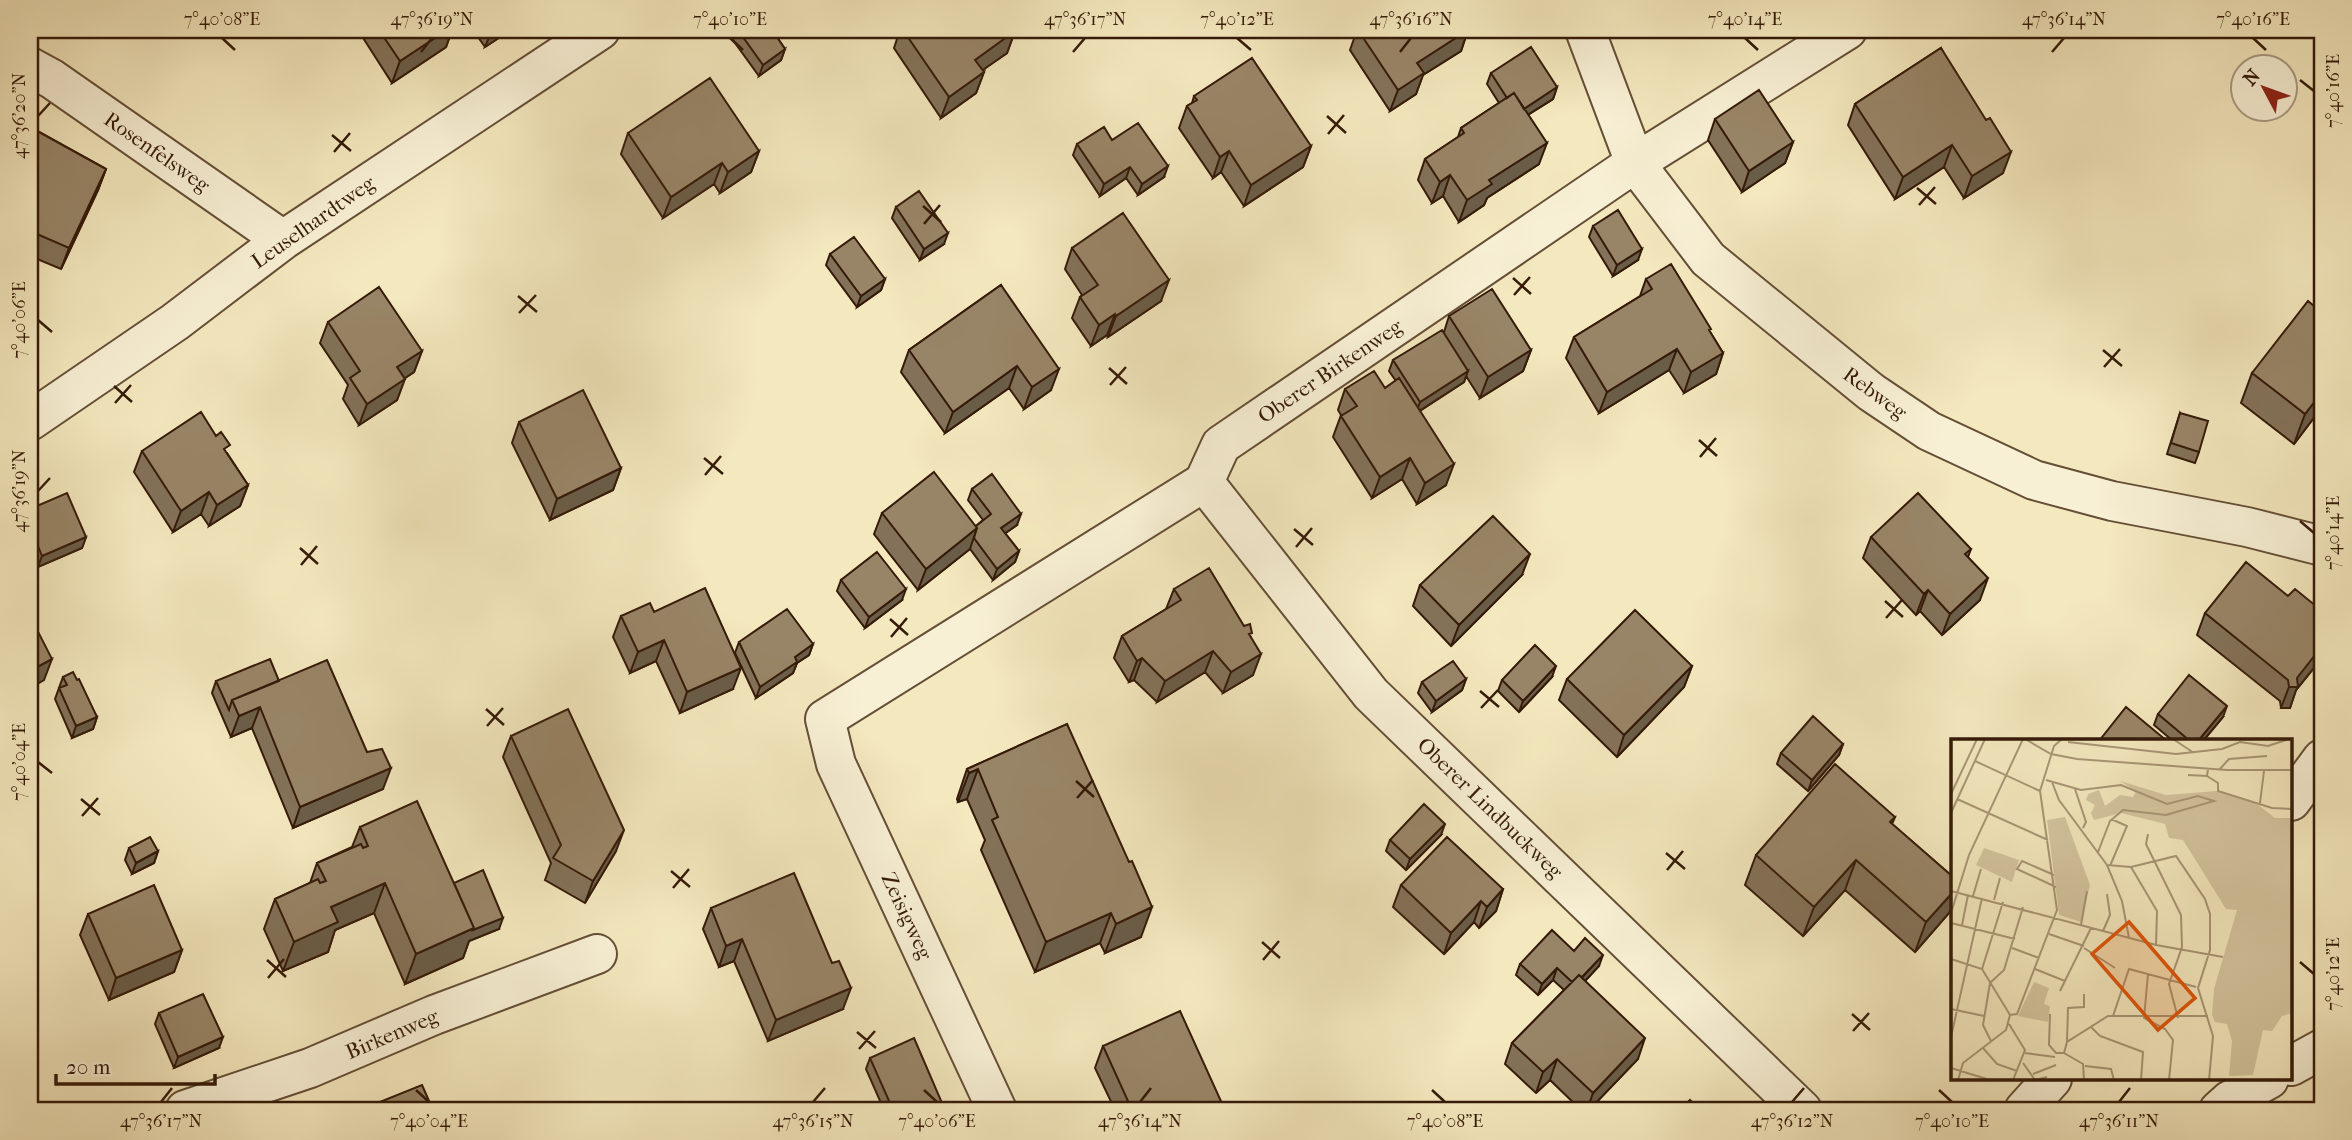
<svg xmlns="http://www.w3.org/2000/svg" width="2352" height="1140" font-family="'IM FELL French Canon',serif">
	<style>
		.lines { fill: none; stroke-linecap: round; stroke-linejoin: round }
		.street-casing { stroke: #654e36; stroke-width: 42 }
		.street { stroke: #f8f0d5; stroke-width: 38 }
		.wall { fill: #837259; stroke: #351a09; stroke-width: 2 }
		.shaded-wall { fill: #6a5d48; stroke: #351a09; stroke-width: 2 }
		.building { fill: #988567; stroke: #351a09; stroke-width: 2 }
		.ticks { fill: none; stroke: #351a09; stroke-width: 2.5 }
		.labels { text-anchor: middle; stroke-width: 5; stroke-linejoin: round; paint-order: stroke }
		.street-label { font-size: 21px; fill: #351a09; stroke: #f8f0d5 }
		.inset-road { fill: none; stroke: #a89676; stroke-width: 2 }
		.view { fill: #df560c; fill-opacity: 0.15; stroke: #df560c; stroke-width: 3.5 }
		.inset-edge { fill: none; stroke: #351a09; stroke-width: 3.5 }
		.neatline { fill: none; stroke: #351a09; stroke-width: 2.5 }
		.ticks-label { font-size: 18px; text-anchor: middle; fill: #351a09 }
	</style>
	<rect width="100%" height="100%" fill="#f4e8be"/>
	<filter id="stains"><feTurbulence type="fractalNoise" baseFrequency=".00286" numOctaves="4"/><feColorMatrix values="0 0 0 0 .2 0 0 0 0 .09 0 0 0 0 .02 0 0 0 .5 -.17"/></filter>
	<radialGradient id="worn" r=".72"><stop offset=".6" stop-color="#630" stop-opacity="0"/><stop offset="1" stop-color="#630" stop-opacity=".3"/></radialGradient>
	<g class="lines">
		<defs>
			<path id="street" d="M1585 30 1635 163 1708 259 1871 392 1929 431 2034 480 2112 501 2247 527 2322 546
				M30 67 52 79 283 240
				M30 421 175 322 283 240 600 30
				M1204 482 1371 694 1802 1110
				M2291 801 2322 759
				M2291 1066 2322 1049
				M185 1110 310 1068 434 1015 597 954
				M997 1110 836 764 825 719 1204 482 1221 445 1635 163 1847 30
				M2024 1110 2052 1079
				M2219 1110 2229 1101 2269 1079"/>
		</defs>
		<!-- street casing -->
		<use href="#street" class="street-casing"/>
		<!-- street -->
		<use href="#street" class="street"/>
	</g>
	<!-- wall -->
	<path class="wall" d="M358 30H452L446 47 392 83Z
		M473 30H511L485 47Z
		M732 30H772L785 49 781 60 759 76 730 36Z
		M900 30H1013L1015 31 1007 53 982 70 984 72 976 93 941 118 894 48Z
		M1357 30H1468L1461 51 1423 75 1416 94 1390 111 1350 50Z
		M1941 48 2003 173 1964 198 1944 167 1895 199 1848 125 1855 104Z
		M1491 73 1557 87 1553 99 1528 115 1539 164 1487 198 1484 205 1459 222 1443 196 1432 203 1418 180 1425 159 1458 137 1461 128 1499 103 1487 84Z
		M1194 96 1311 146 1303 167 1244 206 1221 172 1213 178 1179 128 1187 106 1192 103Z
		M1715 119 1793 142 1785 163 1742 192 1708 140Z
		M30 127 106 169 98 190 61 269 30 256Z
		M628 133 759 151 751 172 720 193 714 184 663 218 621 154Z
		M1077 144 1164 177 1138 195 1126 178 1100 196 1073 155Z
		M896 207 944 244 920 260 892 218Z
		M1593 226 1638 260 1613 276 1589 237Z
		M1072 248 1161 301 1108 337 1107 335 1091 346 1072 318 1080 297 1082 295 1065 269Z
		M830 254 885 279 881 290 857 307 826 265Z
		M1646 279 1710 332 1723 353 1716 374 1684 393 1669 370 1599 413 1566 358 1574 337 1640 296Z
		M1001 285 1051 390 1024 409 1009 388 945 433 901 372 909 350Z
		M1449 316 1531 350 1523 371 1480 398 1466 376 1464 382 1420 411 1446 485 1417 504 1402 479 1372 498 1333 437 1341 415 1338 410 1345 389 1385 388 1396 381 1389 371 1393 360 1444 332Z
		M328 322 422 351 414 372 405 378 397 400 359 425 343 399 348 385 320 343Z
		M2252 373 2322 407 2294 444 2241 403Z
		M2180 413 2199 452 2195 463 2167 454Z
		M519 422 621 468 613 490 550 520 512 443Z
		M142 451 227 453 248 485 240 506 209 526 201 514 173 532 134 472Z
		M972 489 1017 525 1005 533 1019 551 1015 562 993 580 970 549 918 590 874 534 882 513 976 526 983 520 968 500Z
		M30 509 86 537 82 548 38 567 30 547Z
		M1871 537 1971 549 1968 557 1980 600 1942 635 1920 611 1916 615 1863 558Z
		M1522 575 1451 646 1413 606 1420 585Z
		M841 580 902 600 865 628 837 591Z
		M1174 589 1251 637 1253 675 1223 693 1205 672 1157 702 1134 680 1129 682 1114 658 1122 636 1166 609Z
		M2288 596 2322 611V658L2296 690 2290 708H2281L2280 701 2197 635 2205 613Z
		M654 612 733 689 680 713 656 661 630 673 613 637 621 616Z
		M739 642 813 644 809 655 797 663 793 673 756 698 735 653Z
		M1692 666 1684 687 1617 757 1559 700 1567 679Z
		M63 677 77 680 97 717 93 729 72 738 55 699Z
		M1552 677 1519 712 1498 691 1502 680Z
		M1466 679 1462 690 1432 712 1418 693 1422 682Z
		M216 681H279L367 752 383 789 293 828 252 728 231 737 212 693Z
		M2158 714 2223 717 2203 741H2173L2154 725Z
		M1067 724 1141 937 1105 953 1100 943 1035 972 981 850 985 840 967 799 958 802 957 799 967 769Z
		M511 736 616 851 585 903 545 880 551 863 503 757Z
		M1843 744 1839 755 1808 791 1777 764 1781 753Z
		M1895 817 1892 824 1953 877V903L1949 913 1915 952 1845 890 1803 936 1745 885 1756 855Z
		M360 827 454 883 499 929 469 941 463 958 405 984 374 913 335 930 328 952 283 971 264 929 275 899 310 883 317 863 352 847Z
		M1441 835 1406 870 1386 851 1390 840Z
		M129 848 158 851 154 863 132 874 125 860Z
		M1401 885 1503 889 1496 911 1479 928 1474 922 1444 954 1393 907Z
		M711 908 843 1009 768 1041 734 961 719 967 703 929Z
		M88 914 182 950 174 972 109 1000 80 935Z
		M1574 951 1599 966 1585 981 1638 1059 1589 1110H1581L1550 1080 1536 1093 1505 1064 1512 1043 1564 990 1553 980 1538 995 1516 975 1520 964Z
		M159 1013 219 1048 174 1068 155 1024Z
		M1103 1046 1225 1110H1115L1095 1068Z
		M870 1058 945 1110H884L866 1069Z"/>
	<!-- shaded-wall -->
	<path class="shaded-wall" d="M447 30H452L446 47 392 83 400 61Z
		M492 30H511L485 47Z
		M1468 30 1461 51 1423 75 1416 94 1390 111 1398 90 1417 63Z
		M2298 30H2322V33Z
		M1015 31 1007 53 967 81 975 60Z
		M785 49 781 60 759 76 763 65Z
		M984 72 976 93 941 118 949 97Z
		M1557 87 1553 99 1513 124 1517 113Z
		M1793 142 1785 163 1742 192 1749 171Z
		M1547 143 1539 164 1487 198 1484 205 1459 222 1467 200 1489 180Z
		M1952 145 1944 167 1895 199 1903 177Z
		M1311 146 1303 167 1244 206 1251 185Z
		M759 151 751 172 720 193 728 172Z
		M1229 151 1221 172 1213 178 1220 157Z
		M2011 152 2003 173 1964 198 1972 176Z
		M722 163 714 184 663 218 671 197Z
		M1168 166 1164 177 1138 195 1142 184Z
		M1130 167 1126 178 1100 196 1104 184Z
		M106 169 98 190 61 269 69 248Z
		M1450 175 1443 196 1432 203 1440 182Z
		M948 233 944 244 920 260 924 249Z
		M1642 249 1638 260 1613 276 1617 265Z
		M885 279 881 290 857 307 861 296Z
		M1169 280 1161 301 1108 337 1116 316Z
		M1115 314 1107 335 1091 346 1099 325Z
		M1677 349 1669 370 1599 413 1607 392Z
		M1531 350 1523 371 1480 398 1488 377Z
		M422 351 414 372 390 388 397 367Z
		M1723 353 1716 374 1684 393 1691 372Z
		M1017 366 1009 388 945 433 953 412Z
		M1059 369 1051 390 1024 409 1032 387Z
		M1468 371 1464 382 1416 413 1420 402Z
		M405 379 397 400 359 425 367 404Z
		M2322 392V407L2294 444 2305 414Z
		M1410 458 1402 479 1372 498 1380 477Z
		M1454 464 1446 485 1417 504 1425 483Z
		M621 468 613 490 550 520 557 499Z
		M248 485 240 506 209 526 217 505Z
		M209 492 201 514 173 532 181 511Z
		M1021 514 1017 525 997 539 1001 528Z
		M977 528 970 549 918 590 926 569Z
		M86 537 82 548 38 567 42 556Z
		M1019 551 1015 562 993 580 997 569Z
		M1530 554 1522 575 1451 646 1459 625Z
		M1988 578 1980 600 1942 635 1950 614Z
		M906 589 902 600 865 628 869 617Z
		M1928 590 1920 611 1916 615 1924 594Z
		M664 640 656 661 630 673 638 652Z
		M813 644 809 655 797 663 793 673 756 698 760 687 795 657Z
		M2322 646V658L2296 690 2290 708H2281L2289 687Z
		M1213 651 1205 672 1157 702 1165 681Z
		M1261 654 1253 675 1223 693 1231 672Z
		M1142 658 1134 680 1129 682 1137 661Z
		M52 659 44 680 30 688V671Z
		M1556 666 1552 677 1519 712 1523 701Z
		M1692 666 1684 687 1617 757 1624 735Z
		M741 668 733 689 680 713 687 692Z
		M1466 679 1462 690 1432 712 1436 701Z
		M2227 706 2223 717 2203 741H2198Z
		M260 707 252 728 231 737 239 716Z
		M97 717 93 729 72 738 76 726Z
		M1843 744 1839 755 1808 791 1812 780Z
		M391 768 383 789 293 828 300 807Z
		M978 769 967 799 958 802 969 773Z
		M1445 824 1441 835 1406 870 1410 859Z
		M624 830 616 851 585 903 593 881Z
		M158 851 154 863 132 874 136 863Z
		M1856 860 1845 890 1803 936 1814 907Z
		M385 883 374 913 335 930 328 952 283 971 294 942 331 907Z
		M1503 889 1496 911 1479 928 1487 907Z
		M1953 892V903L1949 913 1915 952 1926 922Z
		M1481 901 1474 922 1444 954 1451 933Z
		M1152 907 1141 937 1105 953 1116 924Z
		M1111 913 1100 943 1035 972 1046 942Z
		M503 918 499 929 469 941 463 958 405 984 416 954 474 928Z
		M742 939 734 961 719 967 726 946Z
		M182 950 174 972 109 1000 116 978Z
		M1603 955 1599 966 1571 996 1575 985Z
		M1557 968 1553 980 1538 995 1542 984Z
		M851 988 843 1009 768 1041 776 1020Z
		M223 1037 219 1048 174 1068 178 1057Z
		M1645 1038 1638 1059 1589 1110H1587L1593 1093Z
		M1557 1059 1550 1080 1536 1093 1543 1072Z"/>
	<!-- building -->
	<path class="building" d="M379 30H447L400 61Z
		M738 30H772L785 49 763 65Z
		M903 30H1013L1015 31 975 60 984 72 949 97Z
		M1358 30H1468L1417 63 1424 73 1398 90Z
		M1531 47 1557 87 1524 109 1514 93 1507 98 1491 73Z
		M1941 48 1986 120 1990 118 2011 152 1972 176 1952 145 1903 177 1855 104Z
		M1252 58 1311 146 1251 185 1229 151 1220 157 1187 106 1197 100 1194 96Z
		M710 78 759 151 728 172 722 163 671 197 628 133Z
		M1759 90 1793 142 1749 171 1715 119Z
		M1514 93 1547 143 1489 180 1492 184 1467 200 1450 175 1440 182 1425 159 1464 133 1461 128Z
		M1138 123 1168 166 1142 184 1130 167 1104 184 1077 144 1104 127 1112 140Z
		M30 127 106 169 69 248 30 231Z
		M919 191 948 233 924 249 896 207Z
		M1618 210 1642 249 1617 265 1593 226Z
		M1123 213 1169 280 1116 316 1115 314 1099 325 1080 297 1098 285 1072 248Z
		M854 237 885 279 861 296 830 254Z
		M1671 264 1711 329 1709 330 1723 353 1691 372 1677 349 1607 392 1574 337 1652 289 1646 279Z
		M1001 285 1059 369 1032 387 1017 366 953 412 909 350Z
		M379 287 422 351 397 367 405 379 367 404 350 378 360 371 328 322Z
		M1492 289 1531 350 1488 377 1449 316Z
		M2322 296V392L2305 414 2252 373 2308 301 2314 306Z
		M1442 330 1468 371 1420 402 1393 360Z
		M1374 371 1385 388 1399 378 1454 464 1425 483 1410 458 1380 477 1341 416 1357 406 1345 389Z
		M583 390 621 468 557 499 519 422Z
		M201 412 216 436 221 432 230 445 224 449 248 485 217 505 209 492 181 511 142 451Z
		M2180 413 2208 421 2199 452 2171 443Z
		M934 472 977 528 926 569 882 513Z
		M992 474 1021 514 1001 528 1019 551 997 569 974 538 977 528 976 526 991 514 972 489Z
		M67 493 86 537 42 556 30 526V509Z
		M1918 493 1971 549 1965 554 1988 578 1950 614 1928 590 1924 594 1871 537Z
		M1493 516 1530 554 1459 625 1420 585Z
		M877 552 906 589 869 617 841 580Z
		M2246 562 2288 596 2295 589 2322 611V646L2297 678 2298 687H2289L2288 680 2205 613Z
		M1209 568 1244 626 1250 624 1252 633 1249 634 1261 654 1231 672 1213 651 1165 681 1142 658 1137 661 1122 636 1181 600 1174 589Z
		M705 588 741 668 687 692 664 640 638 652 621 616 650 603 654 612Z
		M787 609 813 644 795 657 797 662 760 687 739 642Z
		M1635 610 1692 666 1624 735 1567 679Z
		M30 616 52 659 30 671Z
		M1535 645 1556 666 1523 701 1502 680Z
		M270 659 279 681 232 700 229 710 216 681Z
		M327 660 367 752 382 749 391 768 300 807 260 707 239 716 232 700Z
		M1453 661 1466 679 1436 701 1422 682Z
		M73 672 77 680 79 679 97 717 76 726 59 688 67 685 63 677Z
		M2189 675 2227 706 2198 741H2190L2158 714Z
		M2126 707 2167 741H2099Z
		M568 709 624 830 593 881 553 858 561 845 511 736Z
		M1813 716 1843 744 1812 780 1781 753Z
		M1067 724 1129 862 1132 861 1152 907 1116 924 1111 913 1046 942 992 820 998 817 978 769 969 773 967 769Z
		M1835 764 1895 817 1890 822 1953 877V892L1926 922 1856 860 1814 907 1756 855Z
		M417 801 474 928 416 954 385 883 331 907 338 922 294 942 275 899 318 879 320 883 326 881 317 863 361 844 363 848 368 846 360 827Z
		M1424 804 1445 824 1410 859 1390 840Z
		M150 837 158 851 136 863 129 848Z
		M1447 837 1503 889 1487 907 1481 901 1451 933 1401 885Z
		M483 870 503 918 473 930 474 928 454 883Z
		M794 873 832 963 839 961 851 988 776 1020 742 939 726 946 711 908Z
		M154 885 182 950 116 978 88 914Z
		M1552 930 1574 951 1585 938 1603 955 1582 977 1579 975 1572 982 1557 968 1542 984 1520 964Z
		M1579 975 1645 1038 1593 1093 1557 1059 1543 1072 1512 1043Z
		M203 994 223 1037 178 1057 159 1013Z
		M1180 1011 1225 1110H1132L1103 1046Z
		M914 1038 945 1110H893L870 1058Z
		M422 1085 433 1110H360Z
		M1690 1100 1700 1110H1680Z"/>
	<!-- ticks -->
	<path class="ticks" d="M222 38 235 50M730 38 743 50M1237 38 1251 50M1745 38 1758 50M2253 38 2266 50M421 52 432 38M1073 52 1085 38M1400 52 1411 38M2052 52 2064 38M2300 80 2314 91M38 116 50 103M1327 116 1346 133M1328 134 1344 115M332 135 351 151M334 152 350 133M1917 188 1936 204M1919 205 1935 187M923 206 941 222M924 224 940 205M1513 278 1531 294M1514 295 1530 277M518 296 537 312M519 313 536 295M38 320 52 332M2103 350 2122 366M2104 367 2120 349M1109 368 1127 384M1110 385 1126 367M114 386 132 402M115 403 131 385M1699 440 1717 456M1700 457 1716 438M704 458 723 474M705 475 721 456M38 491 50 478M2300 521 2314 533M1294 529 1313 545M1296 547 1312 528M300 548 318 564M301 565 317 546M1885 601 1903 617M1886 618 1902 600M890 619 908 635M891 637 907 618M1480 691 1499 707M1481 708 1498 690M486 709 504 725M487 726 503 708M38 762 52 773M1076 781 1094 797M1077 798 1093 780M81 799 100 815M82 816 98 798M1666 853 1685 869M1667 870 1683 851M671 871 690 887M673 888 689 869M1262 942 1280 958M267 960 286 977M1263 960 1279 941M2300 962 2314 974M268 978 284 959M1852 1014 1870 1030M1853 1031 1869 1013M857 1032 876 1048M859 1049 875 1031M416 1090 429 1102M924 1090 937 1102M1432 1090 1445 1102M1939 1090 1952 1102M161 1102 172 1088M813 1102 825 1088M1140 1102 1151 1088M1792 1102 1804 1088M2119 1102 2130 1088"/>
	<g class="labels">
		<!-- street labels -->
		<g class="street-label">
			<text transform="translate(157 152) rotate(35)" y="7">Rosenfelsweg</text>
			<text transform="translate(313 222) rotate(-35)" y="7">Leuselhardtweg</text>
			<text transform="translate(1330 371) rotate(-34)" y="7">Oberer Birkenweg</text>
			<text transform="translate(1875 393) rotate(36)" y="7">Rebweg</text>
			<text transform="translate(1490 808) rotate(44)" y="7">Oberer Lindbuckweg</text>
			<text transform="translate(907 916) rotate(65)" y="7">Zeisigweg</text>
			<text transform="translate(392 1034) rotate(-23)" y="7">Birkenweg</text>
		</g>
	</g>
	<!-- overview -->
	<g transform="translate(1951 739)">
		<rect width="341" height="341" fill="#f4e8be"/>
		<path d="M114 78 139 146 130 183 108 176 96 81Z" fill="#d4c59f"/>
		<path d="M169 42 215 56 266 52 306 65 324 79H341V274L331 277 321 292 312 291 302 336 278 337 281 302 276 285 264 283 261 276 263 250 286 171 275 170 232 101 218 99 214 85 170 74 143 81 140 74 144 66 135 61 137 55 148 51 154 67 169 56 182 58 185 52Z" fill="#d4c59f"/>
		<path d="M83 243 98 249 93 265 99 267 97 283 67 277Z" fill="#d4c59f"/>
		<path d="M33 109 68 121 61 143 25 126Z" fill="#d4c59f"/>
		<path class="inset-road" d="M74 0 100 15 126 20 276 31H342M222 0 243 14M117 3 225 15 271 10 289 3 317 7 338 0M24 22 89 52M268 31 278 20 316 17M237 36 256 37 257 30M256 37 267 44V52L321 69 342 70M95 41 130 51 170 46 216 65 247 57 263 62 215 76 172 71 159 82 147 113M101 43 108 61 156 126 171 162 178 199M124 50 135 83 132 89M0 55 26 0M6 60 97 101M309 64 313 32M0 74 34 0M197 95 195 105 230 176 231 208 218 245 227 279M156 126 180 128 225 117 254 160 259 175V211L247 249 262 297 258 341M159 127 176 87 160 80M180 128 206 172 205 206M103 136 71 122 66 130 105 148M0 152 205 206 272 218M22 157 30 130M43 161 49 139M0 174 18 116 72 0M0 184 64 200M11 186 17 156M130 186 136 152M152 192 159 176 156 155M98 195 133 207M61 209 88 219M133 209 164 229M0 220 31 230 59 276 66 275 106 171 89 52 103 7 111 0M31 230 52 163M84 230 114 242M197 235 193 279 214 290 222 301 218 341M40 243 53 231 72 168M39 244 32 286 40 302M109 252 140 189M0 270 33 277M99 275 98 306 105 314H113M162 277 178 230 245 248M58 285 74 311 62 341M140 288 149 297 192 313 190 341M0 298 31 159M116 303 117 269 133 268V255M32 309 46 325 66 332M74 314 104 318M113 314 116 303 157 277H257M113 314 132 325 133 341M72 324 84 341 96 338M134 327 160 330 163 341M0 329 39 341M82 335 105 326M7 341 12 324 55 291 59 276"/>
		<path class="view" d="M178 183 244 259 207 291 141 215Z"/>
		<rect width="341" height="341" class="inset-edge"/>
	</g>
	<!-- margin -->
	<rect width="2352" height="1140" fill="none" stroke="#f4e8be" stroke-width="77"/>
	<!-- north arrow -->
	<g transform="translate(2264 88) rotate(311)"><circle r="33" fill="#f8f0d5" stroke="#aa9a83" stroke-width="2"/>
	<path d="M0-5L12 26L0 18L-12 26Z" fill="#8f2418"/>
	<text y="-10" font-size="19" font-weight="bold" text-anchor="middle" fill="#351a09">N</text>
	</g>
	<!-- scale -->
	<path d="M56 1074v10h159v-10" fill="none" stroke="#351a09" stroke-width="3.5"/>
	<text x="66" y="1074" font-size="21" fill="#351a09" stroke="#f8f0d5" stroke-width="5" paint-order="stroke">20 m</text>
	<rect x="38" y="38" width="2276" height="1064" class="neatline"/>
	<g class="ticks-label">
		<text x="222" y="25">7°40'08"E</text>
		<text x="432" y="25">47°36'19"N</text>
		<text x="730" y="25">7°40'10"E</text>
		<text x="1085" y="25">47°36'17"N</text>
		<text x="1237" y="25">7°40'12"E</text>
		<text x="1411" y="25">47°36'16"N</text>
		<text x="1745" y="25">7°40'14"E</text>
		<text x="2064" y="25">47°36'14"N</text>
		<text x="2253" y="25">7°40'16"E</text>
		<text transform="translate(2333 91) rotate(-90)" y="6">7°40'16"E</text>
		<text transform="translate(19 116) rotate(-90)" y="6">47°36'20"N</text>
		<text transform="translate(19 320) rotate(-90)" y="6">7°40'06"E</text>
		<text transform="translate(19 491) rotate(-90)" y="6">47°36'19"N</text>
		<text transform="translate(2333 533) rotate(-90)" y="6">7°40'14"E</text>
		<text transform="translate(19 762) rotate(-90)" y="6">7°40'04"E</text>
		<text transform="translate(2333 974) rotate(-90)" y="6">7°40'12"E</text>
		<text x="161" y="1127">47°36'17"N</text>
		<text x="429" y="1127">7°40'04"E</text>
		<text x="813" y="1127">47°36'15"N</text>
		<text x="937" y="1127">7°40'06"E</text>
		<text x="1140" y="1127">47°36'14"N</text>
		<text x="1445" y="1127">7°40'08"E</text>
		<text x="1792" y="1127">47°36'12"N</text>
		<text x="1952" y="1127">7°40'10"E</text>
		<text x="2119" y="1127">47°36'11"N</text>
	</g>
	<rect width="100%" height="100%" filter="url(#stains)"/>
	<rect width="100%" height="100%" fill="url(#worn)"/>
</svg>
